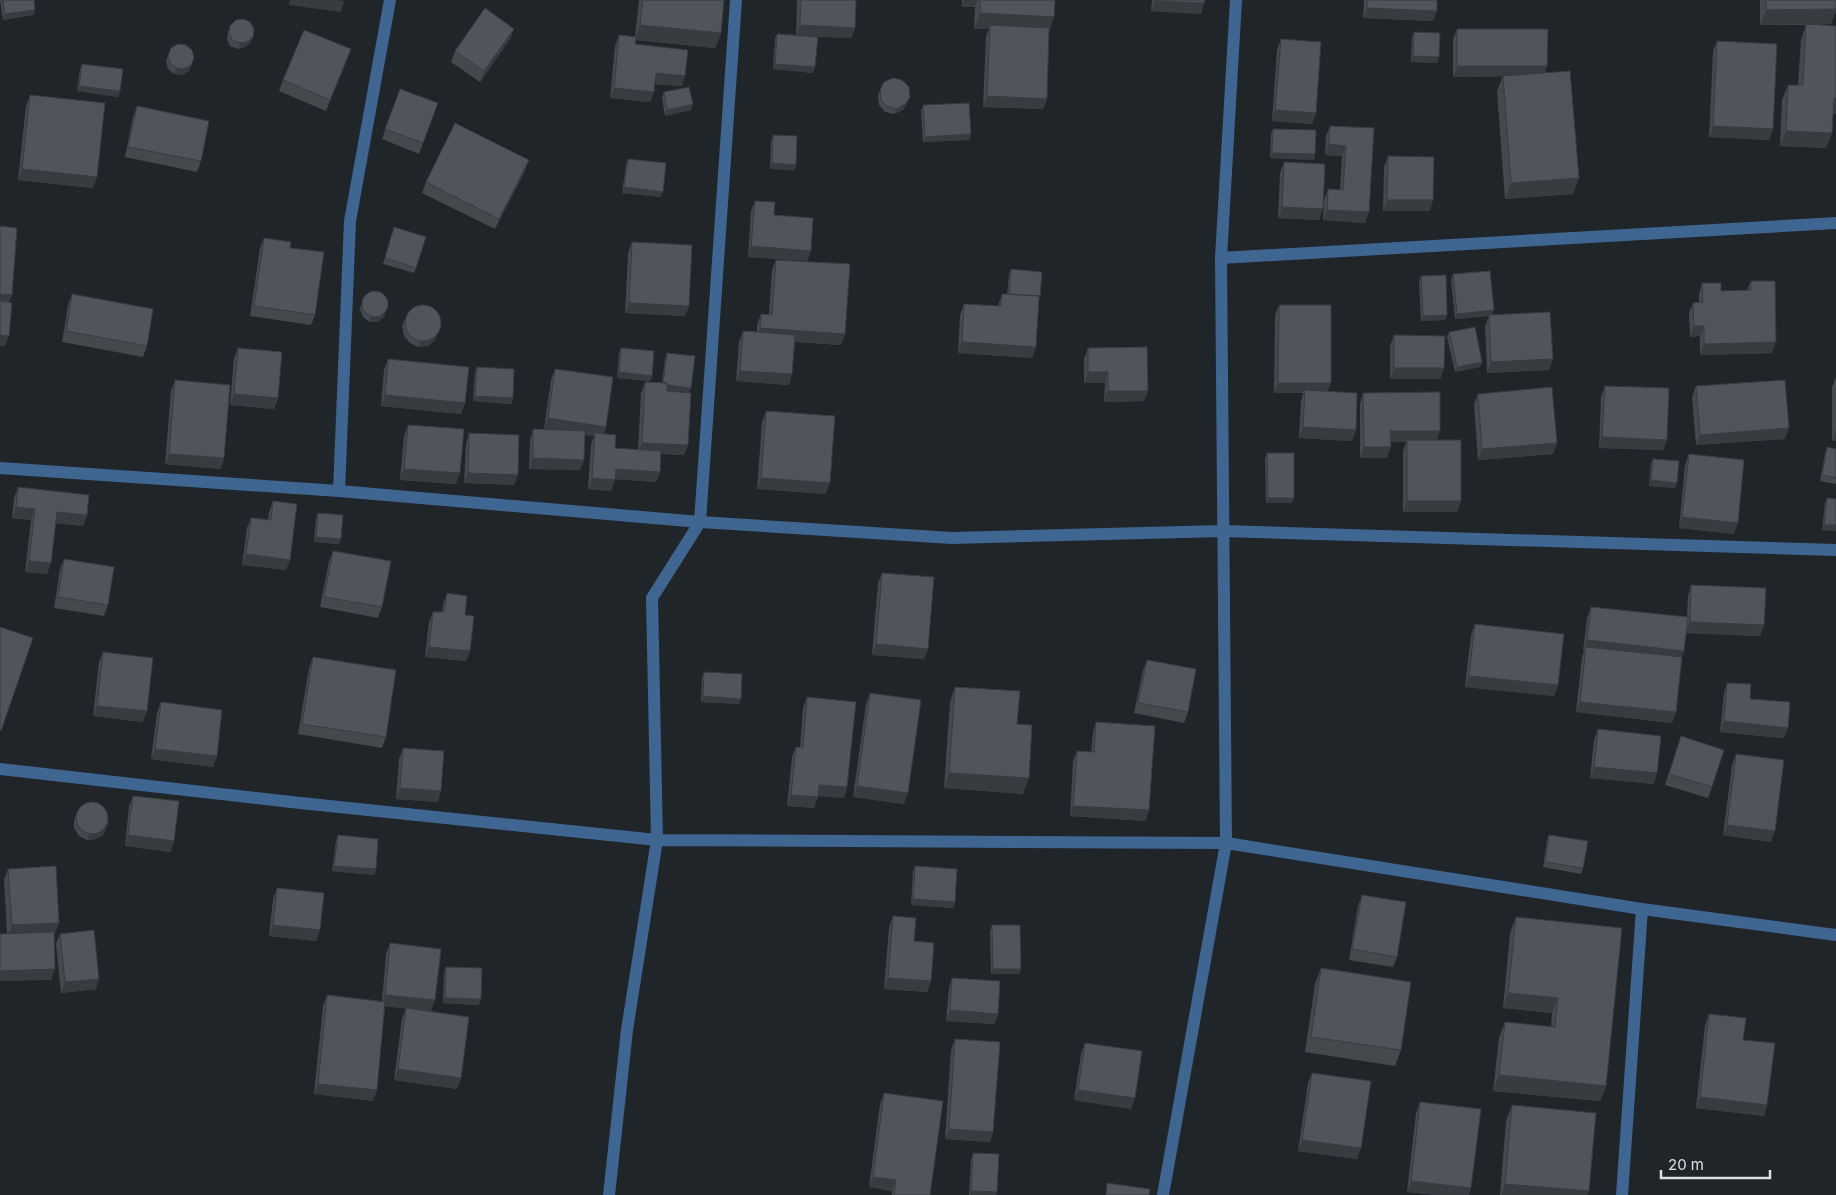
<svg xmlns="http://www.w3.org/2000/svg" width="1836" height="1195" font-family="Inter,sans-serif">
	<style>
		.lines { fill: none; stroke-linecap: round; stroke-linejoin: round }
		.minor { stroke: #3f6591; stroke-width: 12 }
		.wall { fill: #45494e }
		.shaded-wall { fill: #383c40 }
		.building { fill: #50555b; stroke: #383c40 }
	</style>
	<rect width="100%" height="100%" fill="#20252a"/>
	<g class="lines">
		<!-- minor -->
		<path class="minor" d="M1221 258 1836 223
			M0 468 339 491 700 522 952 538 1223 531 1836 550
			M339 491 350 221 390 0
			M0 769 291 802 657 840 1226 843 1642 909 1836 935
			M609 1195 627 1030 657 840 652 598 700 522 736 0
			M1163 1195 1226 843 1221 258 1236 0
			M1622 1195 1642 909"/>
	</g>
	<!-- wall -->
	<path class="wall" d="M0 0H34L33 15 3 20Z
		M639 0H724L721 33 715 48 636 40 635 44 682 86 655 84 654 92 650 102 610 98 615 46 619 35 635 37Z
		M797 0H856L855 28 851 38 809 36 813 73 773 69 775 39 777 34 796 35Z
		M962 0H1055L1049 31 1047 99 1043 109 983 107 986 36 989 29H974L975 7H962Z
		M1152 0H1205L1201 14 1151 11Z
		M1364 0H1437L1433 21 1363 18Z
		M1760 0H1836V10L1831 24 1813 25 1836 114 1833 113 1832 133 1826 148 1780 146 1782 100 1788 85H1798L1801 40 1806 25H1760Z
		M230 26 251 42 245 47 238 49 230 46 227 39 228 31Z
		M514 29 510 39 480 82 451 62 455 51Z
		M1457 29 1547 66 1545 73 1573 194 1505 199 1497 91 1503 76 1453 77V40Z
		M1414 32 1437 63 1411 62 1412 37Z
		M1281 39 1316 113 1312 124 1272 121 1277 50Z
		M1717 41 1773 129 1769 140 1709 137 1713 51Z
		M168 56 194 58 189 71 182 75 174 74 168 69 166 61Z
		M347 60 326 111 279 91 283 80Z
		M82 64 120 91 118 97 77 91 80 69Z
		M400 89 438 103 419 154 382 139Z
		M880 90 908 102 903 110 894 114 885 112 879 105 878 96Z
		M664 92 691 110 665 116 662 98Z
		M30 95 93 188 18 180 26 106Z
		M923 105 971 134 969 140 923 142 921 110Z
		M137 106 201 161 197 172 125 157 133 117Z
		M1330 126 1374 128 1365 223 1323 220 1324 200 1328 189 1340 190 1342 156 1325 155 1326 136Z
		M1273 129 1315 154 1314 160 1270 158 1271 134Z
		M773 135 796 165 794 170 770 169 771 141Z
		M1388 156 1430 211H1383L1384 167Z
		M628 159 661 197 622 193 626 164Z
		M1284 162 1319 220 1278 218 1280 173Z
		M525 171 495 229 422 193 426 182Z
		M755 201 774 215 811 251 807 261 748 257 751 211Z
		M392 233 416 268 414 273 383 264Z
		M264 238 290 248 315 315 311 325 250 316 260 248Z
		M632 242 689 306 685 316 625 313 628 253Z
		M776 260 845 334 841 345 795 342 792 374 789 385 736 381 739 342 743 331 757 332V325L761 314H769L772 270Z
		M1011 269 1040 297 1039 300 1036 347 1032 358 958 353 960 315 964 304 998 306 1002 294H1007L1009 274Z
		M1453 274 1492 315 1553 359 1549 370 1487 373 1485 326 1489 316 1455 319 1451 280Z
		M1421 276 1445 320 1421 321 1419 281Z
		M1751 281 1772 353 1700 355V336L1690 337 1689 313 1693 303 1699 302V294L1702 283 1721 291 1747 290Z
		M72 294 147 346 143 357 62 342 68 305Z
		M364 296 384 317 378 322H369L363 317 360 309Z
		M1279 305 1328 391 1352 441 1299 438 1301 401 1303 393H1274L1275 315Z
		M404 320 435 340 428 346 418 347 410 343 404 336 402 326Z
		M1449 332 1482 362 1480 367 1455 372 1447 337Z
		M1394 335 1444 368 1440 379H1390V346Z
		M238 348 278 398 274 409 230 405 234 358Z
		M621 348 652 376 650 381 617 378 619 353Z
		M1088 348 1148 391 1144 401 1104 402 1105 383H1084V359Z
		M667 353 691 388 689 392 688 445 684 455 661 454 660 472 656 482 615 479 611 491 588 489 591 444 594 436 585 435 584 460 580 470 529 469 530 440 533 429H544L551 380 555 369 606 427 604 434 615 448 638 450 641 393 645 382 662 383 665 359Z
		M388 359 465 403 461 414 381 406 384 370Z
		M477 367 513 398 511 404 473 401 475 372Z
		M1836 377V441H1832V387Z
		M175 380 224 458 221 469 165 464 171 391Z
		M1605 386 1667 440 1663 450 1599 448 1601 396Z
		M1696 386 1785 439 1696 445 1692 397Z
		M1363 393 1440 431 1436 440 1457 512H1403V451L1406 442H1391L1387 458H1360V404Z
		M1478 394 1557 443 1553 454 1478 460 1474 404Z
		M766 411 826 494 757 489 762 422Z
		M408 425 456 484 400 480 404 436Z
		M469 433 518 475 514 485 464 483 466 444Z
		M1827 447 1836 449V484L1820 481 1825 453Z
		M1267 453 1292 503H1266L1265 459Z
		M1689 454 1734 534 1679 528 1685 465Z
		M1653 459 1675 488 1649 486 1651 464Z
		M18 487 87 515 83 526 56 523 47 574 25 572 31 520 12 518 14 498Z
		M1827 498 1836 499V531L1822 530 1825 503Z
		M273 501 286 570 242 565 247 528 251 518 268 519 269 512Z
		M318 513 341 539 339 544 314 542 316 518Z
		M333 551 382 607 378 618 320 607 329 561Z
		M64 559 108 605 104 616 54 608 60 569Z
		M882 573 924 659 872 655 878 583Z
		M1691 585 1764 625 1760 636 1686 633 1684 651 1681 659 1672 723 1576 712 1582 657 1584 651H1583L1587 618 1591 607 1687 617 1688 596Z
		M447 593 465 615 470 651 466 661 425 657 429 622 433 612H442L443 604Z
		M1475 624 1558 685 1554 696 1465 687 1471 635Z
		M103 652 143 722 93 716 99 662Z
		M313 657 386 737 382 748 298 734 309 668Z
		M1147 660 1188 712 1184 723 1134 713 1143 670Z
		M704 672 741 699 739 704 701 702 702 677Z
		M1727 683 1750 699 1784 738 1720 732 1724 693Z
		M955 687 1017 724 1023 794 944 788 950 702Z
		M870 693 904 804 853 797 866 704Z
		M807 697 847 787 844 798 818 796 814 808 787 806 792 757 796 747H800L803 708Z
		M161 702 217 756 213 767 151 759 157 713Z
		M1096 722 1149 810 1145 821 1070 816 1073 761 1077 751 1091 752 1093 732Z
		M1598 729 1654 784 1590 778 1594 740Z
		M1681 736 1712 787 1708 798 1665 785Z
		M403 748 438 802 396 799 399 759Z
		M1736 754 1771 842 1723 835 1732 765Z
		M133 796 171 852 125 846 129 806Z
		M76 815 109 822 103 835 96 839 87 840 79 836 74 828V820Z
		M338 835 376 869 374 875 332 871 336 840Z
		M1549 835 1583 868 1581 874 1543 867 1547 840Z
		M915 866 955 902 953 908 911 905 913 871Z
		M8 869 55 933H54L51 980 7 933 4 880Z
		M277 888 320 930 316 941 269 936 273 899Z
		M1362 895 1397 957 1393 967 1349 960 1358 906Z
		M893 916 914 941 931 981 927 992 884 989 889 927Z
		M1516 917 1606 1086 1600 1101 1493 1091 1499 1038 1505 1022 1551 1027 1552 1013 1503 1008 1510 933Z
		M992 925 1021 969 1019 974H991L990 931Z
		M60 934 96 989 61 993 56 944Z
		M390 943 431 1011 415 1009 461 1078 457 1089 394 1080 402 1019 406 1008 385 1006 373 1101 314 1094 323 1006 327 995 382 1001 386 954Z
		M446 967 479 1005 443 1003 444 972Z
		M1321 968 1401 1050 1395 1066 1305 1052 1315 984Z
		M952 978 998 1014 994 1024 946 1021 949 988Z
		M1709 1014 1767 1105 1764 1116 1696 1108 1705 1025Z
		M955 1039 993 1132 990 1142 945 1139 951 1050Z
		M1085 1043 1131 1109 1074 1100 1081 1054Z
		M1312 1073 1357 1159 1298 1151 1308 1083Z
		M884 1093 930 1195H892V1191L869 1187 880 1104Z
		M1420 1102 1469 1195H1438L1407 1192 1416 1113Z
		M1512 1105 1589 1191 1587 1195H1500L1506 1121Z
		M973 1153 997 1192 996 1195H969L971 1159Z"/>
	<!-- shaded-wall -->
	<path class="shaded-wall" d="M290 0H337L344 1 341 12 289 5Z
		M964 0H978L975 7H962Z
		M1155 1 1204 3 1201 14 1151 11Z
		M1367 8 1437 11 1433 21 1363 18Z
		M1836 9 1831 24 1760 25 1766 10Z
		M35 10 33 15 3 20 5 14Z
		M980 13 1054 17 1049 32 990 25 989 29H974Z
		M640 25 721 33 715 48 635 40Z
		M800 25 855 28 851 38 796 36Z
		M514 29 510 39 480 82 484 71Z
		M253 37 251 42 245 47 238 49 240 43Z
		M351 49 347 60 326 111 330 100Z
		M1413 56 1439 57 1437 63 1411 62Z
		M775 64 815 67 813 73 773 69Z
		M191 65 189 71 182 75 174 74 176 68Z
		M1457 66H1547L1544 76 1453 77Z
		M656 73 685 76 682 86 652 84Z
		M79 86 120 91 118 97 77 91Z
		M614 88 654 92 650 102 610 98Z
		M987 96 1047 99 1043 109 983 107Z
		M910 97 908 102 903 110 894 114 896 109Z
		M1834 98H1836V114L1828 113Z
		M693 104 691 110 665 116 667 110Z
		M1275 110 1316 113 1312 124 1272 121Z
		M1713 126 1773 129 1769 140 1709 137Z
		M1786 131 1832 133 1826 148 1780 146Z
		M971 134 969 140 923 142 925 137Z
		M1329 144 1346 146 1342 156 1325 155Z
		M1272 153 1315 154 1314 160 1270 158Z
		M529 160 525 171 495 229 499 219Z
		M772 163 796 165 794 170 770 169Z
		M22 169 97 177 93 188 18 180Z
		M1579 178 1573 194 1505 199 1511 183Z
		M624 187 663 192 661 197 622 193Z
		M1387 200H1433L1430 211H1383Z
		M1282 207 1323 209 1319 220 1278 218Z
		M1327 210 1369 212 1365 223 1323 220Z
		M751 246 811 251 807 261 748 257Z
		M0 294 12 295 8 306 0 305Z
		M629 303 689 306 685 316 625 313Z
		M1494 310 1492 315 1455 319 1457 314Z
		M386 311 384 317 378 322H369L371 316Z
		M1447 315 1445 320 1421 321 1423 316Z
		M441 326 435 340 428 346 418 347 420 341Z
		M1694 326H1704L1700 336 1690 337Z
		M760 328 845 334 841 345 756 339Z
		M0 335 9 336 5 346H0Z
		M962 342 1036 347 1032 358 958 353Z
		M1776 342 1772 353 1700 355 1704 344Z
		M1553 359 1549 370 1487 373 1491 362Z
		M1482 362 1480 367 1455 372 1457 367Z
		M1394 368H1444L1440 379H1390Z
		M740 371 792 374 789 385 736 381Z
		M619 372 652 376 650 381 617 378Z
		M1088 372H1108L1105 383H1084Z
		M1278 383H1331L1327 393 1305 390 1303 393H1274Z
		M663 384 691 388 689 393 661 390Z
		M1108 391H1148L1144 401 1104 402Z
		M234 394 278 398 274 409 230 405Z
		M385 395 465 403 461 414 381 406Z
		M475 396 513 398 511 404 473 401Z
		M548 418 606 427 602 437 595 433 594 436 544 429Z
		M1303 427 1356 430 1352 441 1299 438Z
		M1789 428 1785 439 1696 445 1700 435Z
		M1836 430V441H1832Z
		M1390 431H1440L1436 442H1387Z
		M1602 437 1667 440 1663 450 1599 448Z
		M642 443 688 445 684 455 638 453Z
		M1557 443 1553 454 1478 460 1482 449Z
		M1364 447H1391L1387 458H1360Z
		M169 454 224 458 221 469 165 464Z
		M533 458 584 460 580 470 529 469Z
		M404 469 460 473 456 484 400 480Z
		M616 469 660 472 656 482 612 479Z
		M468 473 518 475 514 485 464 483Z
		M592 478 615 480 611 491 588 489Z
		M761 478 830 483 826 494 757 489Z
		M1651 480 1677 483 1675 488 1649 486Z
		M1268 498H1294L1292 503H1266Z
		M1407 501H1461L1457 512H1403Z
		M16 507 35 509 31 520 12 518Z
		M57 512 87 515 83 526 53 523Z
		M1682 517 1738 523 1734 534 1679 528Z
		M1824 525H1836V531L1822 530Z
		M316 537 341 539 339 544 314 542Z
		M246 554 290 560 286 570 242 565Z
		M29 561 51 563 47 574 25 572Z
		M1690 622 1764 625 1760 636 1686 633Z
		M1587 640 1684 651 1681 661 1586 647 1584 651H1583Z
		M876 644 928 649 924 659 872 655Z
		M429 647 470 651 466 661 425 657Z
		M1469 676 1558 685 1554 696 1465 687Z
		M703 696 741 699 739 704 701 702Z
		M1580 702 1676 712 1672 723 1576 712Z
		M97 706 147 711 143 722 93 716Z
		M1724 721 1788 728 1784 738 1720 732Z
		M155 749 217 756 213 767 151 759Z
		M1594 767 1657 773 1654 784 1590 778Z
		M949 773 1029 778 1023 794 944 788Z
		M819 785 847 787 844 798 815 795Z
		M857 786 908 793 904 804 853 797Z
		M400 788 441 791 438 802 396 799Z
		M791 795 818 797 814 808 787 806Z
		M1073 806 1149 810 1145 821 1070 816Z
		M109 822 103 835 96 839 87 840 89 834Z
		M1727 825 1775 831 1771 842 1723 835Z
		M128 835 174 841 171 852 125 846Z
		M334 866 376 869 374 875 332 871Z
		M913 899 955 902 953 908 911 905Z
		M59 923 55 933 8 936 12 925Z
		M273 925 320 930 316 941 269 936Z
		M55 969 51 980 0 981V971Z
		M993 969H1021L1019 974H991Z
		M888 978 931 981 927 992 884 989Z
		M99 979 96 989 61 993 65 982Z
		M1508 993 1558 998 1552 1013 1503 1008Z
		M385 995 435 1000 431 1011 381 1006Z
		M445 998 481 999 479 1005 443 1003Z
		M950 1010 998 1014 994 1024 946 1021Z
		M398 1069 461 1078 457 1089 394 1080Z
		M1499 1075 1606 1086 1600 1101 1493 1091Z
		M318 1084 377 1090 373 1101 314 1094Z
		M1078 1090 1135 1098 1131 1109 1074 1100Z
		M1700 1097 1767 1105 1764 1116 1696 1108Z
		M949 1129 993 1132 990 1142 945 1139Z
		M1302 1140 1361 1148 1357 1159 1298 1151Z
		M873 1177 896 1180 892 1191 869 1187Z
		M1411 1181 1471 1188 1469 1195H1438L1407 1192Z
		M1505 1184 1589 1191 1587 1195H1501Z
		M971 1191 997 1192 996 1195H970Z"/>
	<!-- building -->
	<path class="building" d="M3 0H34L35 10 5 14Z
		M643 0H724L721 33 640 25Z
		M801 0H856L855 28 800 25Z
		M980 0H1055L1054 17 980 13Z
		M1155 0H1205L1204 3 1155 1Z
		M1367 0H1437V11L1367 8Z
		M1766 0H1836V9L1766 10Z
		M485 8 514 29 484 71 455 51Z
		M243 19 250 22 254 29 253 37 247 42 240 43 232 40 229 33 230 26 236 20Z
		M1806 24 1836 26V98H1834L1832 133 1786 131 1788 85H1803Z
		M990 25 1049 28 1047 99 987 96Z
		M1457 29H1548L1547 66H1457Z
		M304 30 351 49 330 100 283 80Z
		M1414 32 1440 33 1439 57 1413 56Z
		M777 34 818 37 815 67 775 64Z
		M619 35 636 37 635 44 688 50 685 76 656 73 654 92 614 88Z
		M1281 39 1321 42 1316 113 1275 110Z
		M1717 41 1777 44 1773 129 1713 126Z
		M178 44 186 45 192 50 194 58 191 65 184 69 176 68 170 63 168 56 171 48Z
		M82 64 123 69 120 91 79 86Z
		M1570 71 1579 178 1511 183 1503 76Z
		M893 78 902 80 909 87 910 97 905 104 896 109 887 106 881 100 880 90 884 82Z
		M689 87 693 104 667 110 664 92Z
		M400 89 438 103 423 143 385 129Z
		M30 95 105 103 97 177 22 169Z
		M969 103 971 134 925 137 923 105Z
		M137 106 209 121 201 161 128 147Z
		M455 123 529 160 499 219 426 182Z
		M1330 126 1374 128 1369 212 1327 210 1328 189 1343 190 1346 146 1329 144Z
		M1273 129 1316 130 1315 154 1272 153Z
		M773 135 797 136 796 165 772 163Z
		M1388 156 1434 157 1433 200H1387Z
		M628 159 666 163 663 192 624 187Z
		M1284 162 1325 164 1323 209 1282 207Z
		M755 201 775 202 774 215 813 218 811 251 751 246Z
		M0 226 17 228 12 295 0 294Z
		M394 227 426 237 416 268 385 258Z
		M264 238 291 242 290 248 324 252 315 315 254 306Z
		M632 242 692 245 689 306 629 303Z
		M776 260 850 264 845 334 760 328 761 314 772 315Z
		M1011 269 1042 272 1040 297H1039V296L1009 294Z
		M1490 271 1494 310 1457 314 1453 274Z
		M1446 275 1447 315 1423 316 1421 276Z
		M1751 281H1775L1776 342 1704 344V326H1694L1693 303 1703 302 1702 283H1721V291L1751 290Z
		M362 304a13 13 0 1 1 26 0a13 13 0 1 1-26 0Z
		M72 294 153 309 147 346 66 331Z
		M1002 294 1039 296 1036 347 962 342 964 304 1001 306Z
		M0 301 12 303 9 336 0 335Z
		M1279 305H1331V383H1278Z
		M405 323a18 18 0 1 1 36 0a18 18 0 1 1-36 0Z
		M1550 312 1553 359 1491 362 1489 315Z
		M1475 327 1482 362 1457 367 1449 332Z
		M743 331 795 335 792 374 740 371Z
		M1394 335 1445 336 1444 368H1394Z
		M1147 347 1148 391H1108V372H1088V348Z
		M238 348 282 352 278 398 234 394Z
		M621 348 654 351 652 376 619 372Z
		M667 353 695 356 691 388 667 385V383H663Z
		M388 359 469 367 465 403 385 395Z
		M477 367 514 369 513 398 475 396Z
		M555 369 613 377 606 427 548 418Z
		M175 380 230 385 224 458 169 454Z
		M1785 380 1789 428 1700 435 1696 386Z
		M645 382 667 383V391L691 393 688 445 642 443Z
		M1605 386 1669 388 1667 440 1602 437Z
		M1552 387 1557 443 1482 449 1478 394Z
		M1305 390 1357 393 1356 430 1303 427Z
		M1440 392V431H1390L1391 447H1364L1363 393Z
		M766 411 835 416 830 483 761 478Z
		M408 425 464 429 460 473 404 469Z
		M533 429 585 431 584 460 533 458Z
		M469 433 519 435 518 475 468 473Z
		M595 433 616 435 615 448 661 451 660 472 616 469 615 480 592 478Z
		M1407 440H1461V501H1407Z
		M1827 447 1836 449V478L1822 475Z
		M1267 453H1294V498H1268Z
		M1689 454 1744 460 1738 523 1682 517Z
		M1653 459 1679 461 1677 483 1651 480Z
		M18 487 89 495 87 515 57 512 51 563 29 561 35 509 16 507Z
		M1827 498 1836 499V525H1824Z
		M273 501 297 504 290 560 246 554 251 518 271 520Z
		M318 513 343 515 341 539 316 537Z
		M333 551 391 561 382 607 324 597Z
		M64 559 114 567 108 605 58 597Z
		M882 573 934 577 928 649 876 644Z
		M1691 585 1766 588 1764 625 1690 622Z
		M447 593 467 596 465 615 474 616 470 651 429 647 433 612H444Z
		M1591 607 1688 617 1684 651 1587 640Z
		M1475 624 1564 634 1558 685 1469 676Z
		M0 627 33 638 1 731 0 730Z
		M1586 647 1682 657 1676 712 1580 702Z
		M103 652 153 658 147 711 97 706Z
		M313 657 396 670 386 737 302 724Z
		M1147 660 1196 669 1188 712 1138 703Z
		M704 672 742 674 741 699 703 696Z
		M1727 683 1751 684 1750 699 1790 702 1788 728 1724 721Z
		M955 687 1020 691 1017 724 1032 725 1029 778 949 773Z
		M870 693 921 700 908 793 857 786Z
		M807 697 856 702 847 787 819 785 818 797 791 795 796 747 803 748Z
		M161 702 222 710 217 756 155 749Z
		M1096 722 1155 726 1149 810 1073 806 1077 751 1094 752Z
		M1598 729 1661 736 1657 773 1594 767Z
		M1681 736 1724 750 1712 787 1669 774Z
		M403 748 444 751 441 791 400 788Z
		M1736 754 1784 760 1775 831 1727 825Z
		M133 796 179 801 174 841 128 835Z
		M76 818a16 16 0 1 1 32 0a16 16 0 1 1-32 0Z
		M338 835 378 839 376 869 334 866Z
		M1549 835 1588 841 1583 868 1545 862Z
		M56 866 59 923 12 925 8 869Z
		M915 866 957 869 955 902 913 899Z
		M277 888 324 893 320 930 273 925Z
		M1362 895 1406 902 1397 957 1352 949Z
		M893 916 916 918 914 941 934 943 931 981 888 978Z
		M1516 917 1622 928 1606 1086 1499 1075 1505 1022 1555 1027 1558 998 1508 993Z
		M992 925H1020L1021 969H993Z
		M94 930 99 979 65 982 60 934Z
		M54 932 55 969 0 971V934Z
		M390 943 441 949 435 1000 385 995Z
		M446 967 482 968 481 999 445 998Z
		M1321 968 1411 982 1401 1050 1311 1037Z
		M952 978 1000 981 998 1014 950 1010Z
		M327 995 385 1002 377 1090 318 1084Z
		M406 1008 469 1017 461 1078 398 1069Z
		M1709 1014 1746 1018 1743 1040 1775 1043 1767 1105 1700 1097Z
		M955 1039 1000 1042 993 1132 949 1129Z
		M1085 1043 1142 1051 1135 1098 1078 1090Z
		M1312 1073 1371 1081 1361 1148 1302 1140Z
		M884 1093 943 1101 930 1195H894L896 1180 873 1177Z
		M1420 1102 1481 1109 1471 1188 1411 1181Z
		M1512 1105 1596 1113 1589 1191 1505 1184Z
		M973 1153 999 1154 997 1192 971 1191Z
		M1107 1183 1150 1189 1149 1195H1106Z"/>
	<!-- scale -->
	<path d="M1661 1170v8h109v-8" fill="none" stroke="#dde0e4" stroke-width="2.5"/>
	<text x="1668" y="1170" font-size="15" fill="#dde0e4" stroke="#20252a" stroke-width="4" paint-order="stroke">20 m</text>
</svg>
